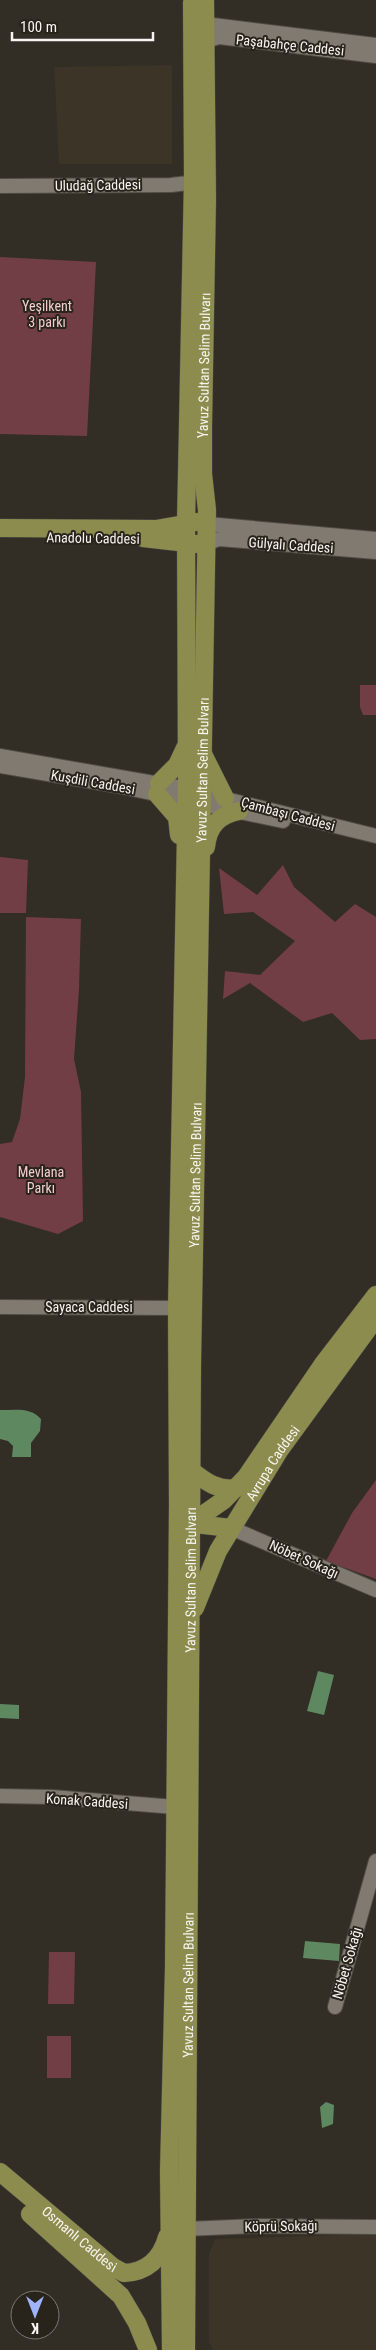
<svg xmlns="http://www.w3.org/2000/svg" width="376" height="2350" font-family="'Roboto Condensed',sans-serif">
	<style>
		.built { fill: #3c3426 }
		.green { fill: #723e45 }
		.water { fill: #5e8960 }
		.lines { fill: none; stroke-linecap: round; stroke-linejoin: round }
		.minor-casing { stroke: #4f4b44; stroke-width: 16 }
		.major-casing { stroke: #4f4b44; stroke-width: 19 }
		.minor { stroke: #807a70; stroke-width: 14 }
		.major { stroke: #8b8c4e; stroke-width: 18 }
		.labels { text-anchor: middle; stroke-width: 4; stroke-linejoin: round; paint-order: stroke }
		.street-label { font-size: 14px; fill: #f8f4ef; stroke: #28231b }
		.park-label { font-size: 14px; fill: #f3cdd0; stroke: #28231b }
	</style>
	<rect width="100%" height="100%" fill="#322d25"/>
	<!-- built -->
	<path class="built" d="M172 65V164H59L54 67Z
		M376 2234V2350H213L209 2343V2253L215 2239Z"/>
	<!-- green -->
	<path class="green" d="M0 257 96 262 87 436 0 434Z
		M360 685H376V715H363L360 707Z
		M0 857 28 860 26 913H0Z
		M283 865 294 887 335 922 355 904 376 917V1039L360 1040 332 1013 303 1022 250 983 223 999 225 971 260 975 295 941 253 912 224 914 219 868 257 895Z
		M26 917 81 919 79 989 74 1059 81 1092 83 1221 58 1234 0 1217V1144L12 1142 20 1119 25 1077Z
		M376 1480V1579L326 1561 352 1513Z
		M49 1952H75L74 2004H48Z
		M47 2036H71V2078H47Z"/>
	<!-- water -->
	<path class="water" d="M0 1410C15 1410 31 1407 41 1419L40 1431 31 1443V1457H12L13 1446 8 1441 0 1439Z
		M318 1671 334 1675 324 1715 307 1711Z
		M0 1704 19 1705V1719L0 1718Z
		M305 1941 340 1944 339 1961 303 1958Z
		M326 2102 334 2105 333 2124 322 2128 320 2107Z"/>
	<g class="lines">
		<defs>
			<path id="minor" d="M205 24 376 45
				M205 44 212 39 219 37 376 56
				M0 186 171 185 188 183 193 178
				M207 524 376 539
				M207 543 219 539 376 552
				M0 756 177 787 376 836
				M0 766 118 786 283 821
				M0 1307 177 1308
				M231 1528 376 1590
				M0 1796 52 1797 175 1807
				M335 2007 376 1861
				M185 2229 257 2226 376 2227"/>
			<g id="major">
				<path d="M0 528 156 529 196 522"/>
				<path d="M143 538 196 544"/>
				<path d="M204 756 225 798"/>
				<path d="M159 783 177 765 185 748"/>
				<path d="M157 794 177 817 179 835"/>
				<path d="M206 847C208 826 219 815 239 811"/>
				<path d="M192 1471C206 1482 218 1491 237 1488"/>
				<path d="M186 1523 231 1528"/>
				<path d="M191 1523 224 1500 246 1477 323 1364 376 1295"/>
				<path id="s1" d="M195 1608 218 1551 279 1451 376 1318"/>
				<path id="s2" d="M0 2172 113 2267 124 2273C147 2272 161 2259 167 2237"/>
				<path d="M30 2214 121 2296 137 2323 148 2350"/>
				<path d="M171 2350 169 2172 174 1967 178 1505 177 1308 187 779 186 523 193 178 192 3"/>
				<path id="s3" d="M186 2350 192 1365 207 510 203 474V427L207 198 205 0"/>
			</g>
		</defs>
		<!-- minor casing -->
		<use href="#minor" class="minor-casing"/>
		<!-- major casing -->
		<use href="#major" class="major-casing"/>
		<!-- minor -->
		<use href="#minor" class="minor"/>
		<!-- major -->
		<use href="#major" class="major"/>
	</g>
	<g class="labels">
		<!-- street labels -->
		<g class="street-label">
			<text transform="translate(290 45) rotate(6)" y="5">Paşabahçe Caddesi</text>
			<text transform="translate(98 185) rotate(-1)" y="5">Uludağ Caddesi</text>
			<text dy="5" stroke="none"><textPath href="#s3" startOffset="1985">Yavuz Sultan Selim Bulvarı</textPath></text>
			<text transform="translate(93 538) rotate(1)" y="5">Anadolu Caddesi</text>
			<text transform="translate(291 545) rotate(4)" y="5">Gülyalı Caddesi</text>
			<text dy="5" stroke="none"><textPath href="#s3" startOffset="1580">Yavuz Sultan Selim Bulvarı</textPath></text>
			<text transform="translate(93 782) rotate(10)" y="5">Kuşdili Caddesi</text>
			<text transform="translate(288 814) rotate(15)" y="5">Çambaşı Caddesi</text>
			<text dy="5" stroke="none"><textPath href="#s3" startOffset="1175">Yavuz Sultan Selim Bulvarı</textPath></text>
			<text x="89" y="1312">Sayaca Caddesi</text>
			<text dy="5" stroke="none"><textPath href="#s1" startOffset="165">Avrupa Caddesi</textPath></text>
			<text transform="translate(304 1559) rotate(24)" y="5">Nöbet Sokağı</text>
			<text dy="5" stroke="none"><textPath href="#s3" startOffset="770">Yavuz Sultan Selim Bulvarı</textPath></text>
			<text transform="translate(87 1801) rotate(4)" y="5">Konak Caddesi</text>
			<text transform="translate(347 1963) rotate(-74)" y="5">Nöbet Sokağı</text>
			<text dy="5" stroke="none"><textPath href="#s3" startOffset="365">Yavuz Sultan Selim Bulvarı</textPath></text>
			<text transform="translate(281 2226) rotate(-1)" y="5">Köprü Sokağı</text>
			<text dy="5" stroke="none"><textPath href="#s2" startOffset="104">Osmanlı Caddesi</textPath></text>
		</g>
		<!-- park labels -->
		<g class="park-label">
			<text x="47" y="311">Yeşilkent<tspan x="47" dy="16">3 parkı</tspan></text>
			<text x="41" y="1177">Mevlana<tspan x="41" dy="16">Parkı</tspan></text>
		</g>
	</g>
	<!-- north arrow -->
	<g transform="translate(35 2315) rotate(180)"><circle r="24" fill="#28231b" stroke="#7b7770"/>
	<path d="M0-4L9 19L0 12L-9 19Z" fill="#9fb3fd"/>
	<text y="-8" font-size="14" font-weight="bold" text-anchor="middle" fill="#f8f4ef">K</text>
	</g>
	<!-- scale -->
	<path d="M12 32v8h141v-8" fill="none" stroke="#f8f4ef" stroke-width="2.5"/>
	<text x="20" y="32" font-size="15" fill="#f8f4ef" stroke="#28231b" stroke-width="4" paint-order="stroke">100 m</text>
</svg>
